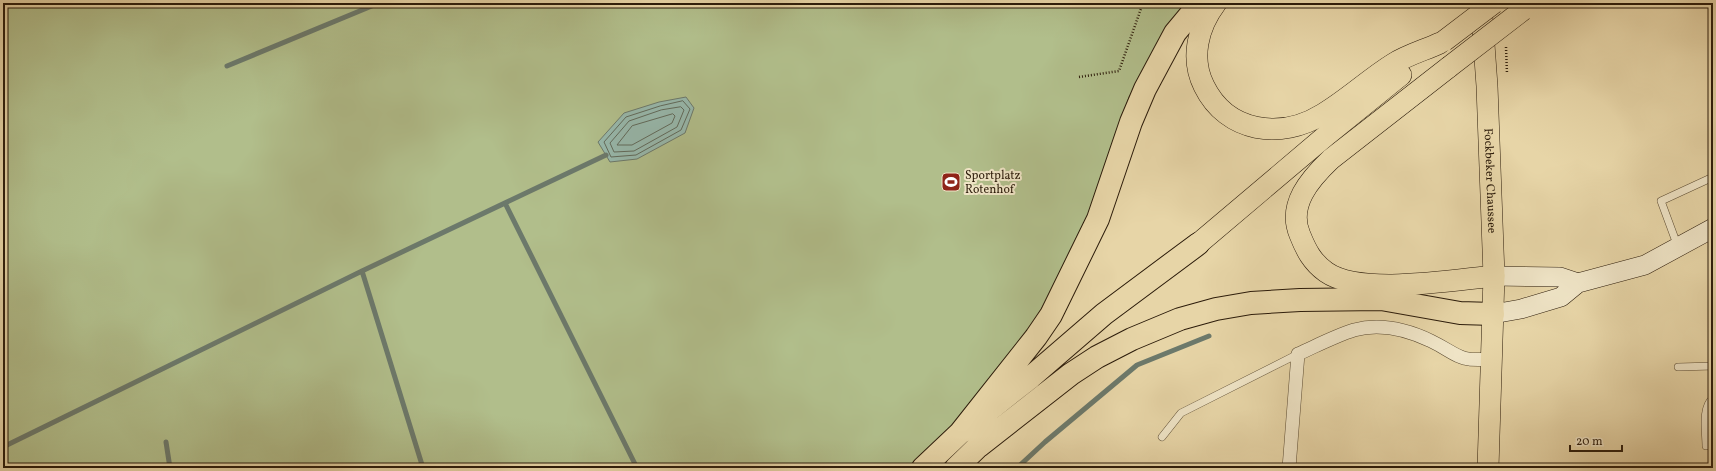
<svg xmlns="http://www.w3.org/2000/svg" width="1716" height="471" font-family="Vollkorn,serif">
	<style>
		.green { fill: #b1be8b; stroke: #6e6c4a }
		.water { fill: #97b8ac; stroke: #6c796b }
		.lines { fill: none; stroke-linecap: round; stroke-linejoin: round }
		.shore { stroke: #616a5b; stroke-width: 1 }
		.stream { stroke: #6c796b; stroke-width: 5 }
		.lane-casing { stroke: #5a4a31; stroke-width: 8 }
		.street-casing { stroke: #5a4a31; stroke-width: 14 }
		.secondary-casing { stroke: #2b1b0a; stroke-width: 20 }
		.primary-casing { stroke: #2b1b0a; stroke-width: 22 }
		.highway-casing { stroke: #2b1b0a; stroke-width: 24 }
		.path { stroke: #2b1b0a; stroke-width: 2.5; stroke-dasharray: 1 2; stroke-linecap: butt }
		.lane { stroke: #efe4c6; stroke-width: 7 }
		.street { stroke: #efe4c6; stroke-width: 13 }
		.secondary { stroke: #efe4c6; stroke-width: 19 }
		.primary { stroke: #e7d5a7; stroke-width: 21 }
		.highway { stroke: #e7d5a7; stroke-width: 22 }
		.primary-bridge-casing { stroke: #2b1b0a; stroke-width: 22; stroke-linecap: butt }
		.primary-bridge { stroke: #e7d5a7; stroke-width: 21 }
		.labels { text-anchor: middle; stroke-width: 4; stroke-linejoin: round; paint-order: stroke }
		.poi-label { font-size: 12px; fill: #2b1b0a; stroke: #efe4c6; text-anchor: start }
		.street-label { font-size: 12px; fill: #2b1b0a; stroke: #efe4c6 }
	</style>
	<rect width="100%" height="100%" fill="#e7d5a7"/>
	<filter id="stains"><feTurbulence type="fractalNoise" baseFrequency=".005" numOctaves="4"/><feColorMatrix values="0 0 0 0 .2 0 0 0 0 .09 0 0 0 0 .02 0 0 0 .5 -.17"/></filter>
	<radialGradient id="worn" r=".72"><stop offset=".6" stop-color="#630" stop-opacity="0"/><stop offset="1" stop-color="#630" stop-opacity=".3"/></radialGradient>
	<!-- green -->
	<path class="green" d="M3 3H1193L1171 31 1129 97 1080 242 1025 337 959 421 907 468H3Z"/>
	<!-- water -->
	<path class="water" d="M686 97 694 108 685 133 637 159 610 162 598 142 624 113 659 102Z"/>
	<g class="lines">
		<!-- shore -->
		<path class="shore" d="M683 101 690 109 681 130 636 155 611 157 604 142 626 117 660 106Z
			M681 107 684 110 677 127 634 151 614 152 610 143 629 121 661 110Z
			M673 114 675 116 672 123 632 145H617L632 126Z"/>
		<!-- stream -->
		<path class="stream" d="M227 66 379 3
			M505 203 637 468
			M362 271 423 468
			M166 442 170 468
			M3 447 362 271 606 155
			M1017 468 1045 442 1137 365 1209 336"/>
		<defs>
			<path id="lane" d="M1678 247 1661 201 1713 177
				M1678 367 1713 366
				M1162 437 1181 413 1298 354
				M1706 446C1706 432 1701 408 1713 398"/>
			<path id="street" d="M1289 468 1298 354C1316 346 1335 336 1354 330 1380 323 1408 330 1431 341 1458 354 1457 362 1490 359"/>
			<path id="secondary" d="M1494 276 1560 277 1578 283
				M1493 314 1521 309 1561 297 1578 283 1645 265 1713 228"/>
			<g id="primary">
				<path d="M1216 3C1198 27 1190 58 1204 86 1227 133 1281 140 1323 114 1348 99 1369 79 1393 64 1407 55 1425 50 1440 43"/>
				<path id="s1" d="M1481 3 1487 86 1494 276 1488 468"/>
				<path d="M1449 67 1331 159C1310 179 1287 205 1300 235 1306 250 1312 262 1326 272 1360 296 1452 280 1494 276"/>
				<path d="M1198 244 1328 134 1401 75"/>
			</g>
			<path id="highway" d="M960 433 1036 337 1051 315 1098 219 1131 122 1145 89 1175 33 1200 3
				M979 446 1071 374 1097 357 1132 339 1180 319 1216 309 1251 303 1300 300 1381 299 1460 313 1493 314
				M923 468 960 433 1031 377 1104 314 1198 244
				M956 468 990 435"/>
		</defs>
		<!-- lane casing -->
		<use href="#lane" class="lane-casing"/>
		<!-- street casing -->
		<use href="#street" class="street-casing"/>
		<!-- secondary casing -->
		<use href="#secondary" class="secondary-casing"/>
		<!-- primary casing -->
		<use href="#primary" class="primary-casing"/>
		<!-- highway casing -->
		<use href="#highway" class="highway-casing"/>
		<!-- path -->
		<path class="path" d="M1506 47 1507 74
			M1079 77 1119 71 1143 3"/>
		<!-- lane -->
		<use href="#lane" class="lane"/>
		<!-- street -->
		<use href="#street" class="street"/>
		<!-- secondary -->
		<use href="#secondary" class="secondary"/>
		<!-- primary -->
		<use href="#primary" class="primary"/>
		<!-- highway -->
		<use href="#highway" class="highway"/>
		<defs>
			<path id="primary-bridge" d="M1444 41 1494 3
				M1449 67 1523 10"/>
		</defs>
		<!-- primary-bridge casing -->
		<use href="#primary-bridge" class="primary-bridge-casing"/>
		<!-- primary-bridge -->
		<use href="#primary-bridge" class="primary-bridge"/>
	</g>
	<!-- icons -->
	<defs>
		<symbol id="stadium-square" viewBox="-11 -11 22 22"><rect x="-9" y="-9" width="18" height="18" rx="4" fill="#8f2418" stroke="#efe4c6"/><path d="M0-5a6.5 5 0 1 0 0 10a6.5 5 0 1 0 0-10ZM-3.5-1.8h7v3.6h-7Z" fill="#fff"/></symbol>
	</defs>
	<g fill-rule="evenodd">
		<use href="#stadium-square" x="940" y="171" width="22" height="22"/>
	</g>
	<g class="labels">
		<!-- poi labels -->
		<g class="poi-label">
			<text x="965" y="179">Sportplatz<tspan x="965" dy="14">Rotenhof</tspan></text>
		</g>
		<!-- street labels -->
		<g class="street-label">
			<text dy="4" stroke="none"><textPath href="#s1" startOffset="178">Fockbeker Chaussee</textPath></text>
		</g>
	</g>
	<!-- margin -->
	<rect width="1716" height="471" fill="none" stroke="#e7d5a7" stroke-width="16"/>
	<rect x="4" y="4" width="1708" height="463" fill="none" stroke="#2b1b0a" stroke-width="2"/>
	<rect x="8" y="8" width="1700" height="455" fill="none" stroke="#2b1b0a"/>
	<!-- scale -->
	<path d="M1570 445v6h52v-6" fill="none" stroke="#2b1b0a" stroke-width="2"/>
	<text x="1576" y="445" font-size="12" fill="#2b1b0a" stroke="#efe4c6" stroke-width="3" paint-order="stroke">20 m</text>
	<rect width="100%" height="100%" filter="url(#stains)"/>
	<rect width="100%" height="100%" fill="url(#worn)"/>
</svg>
